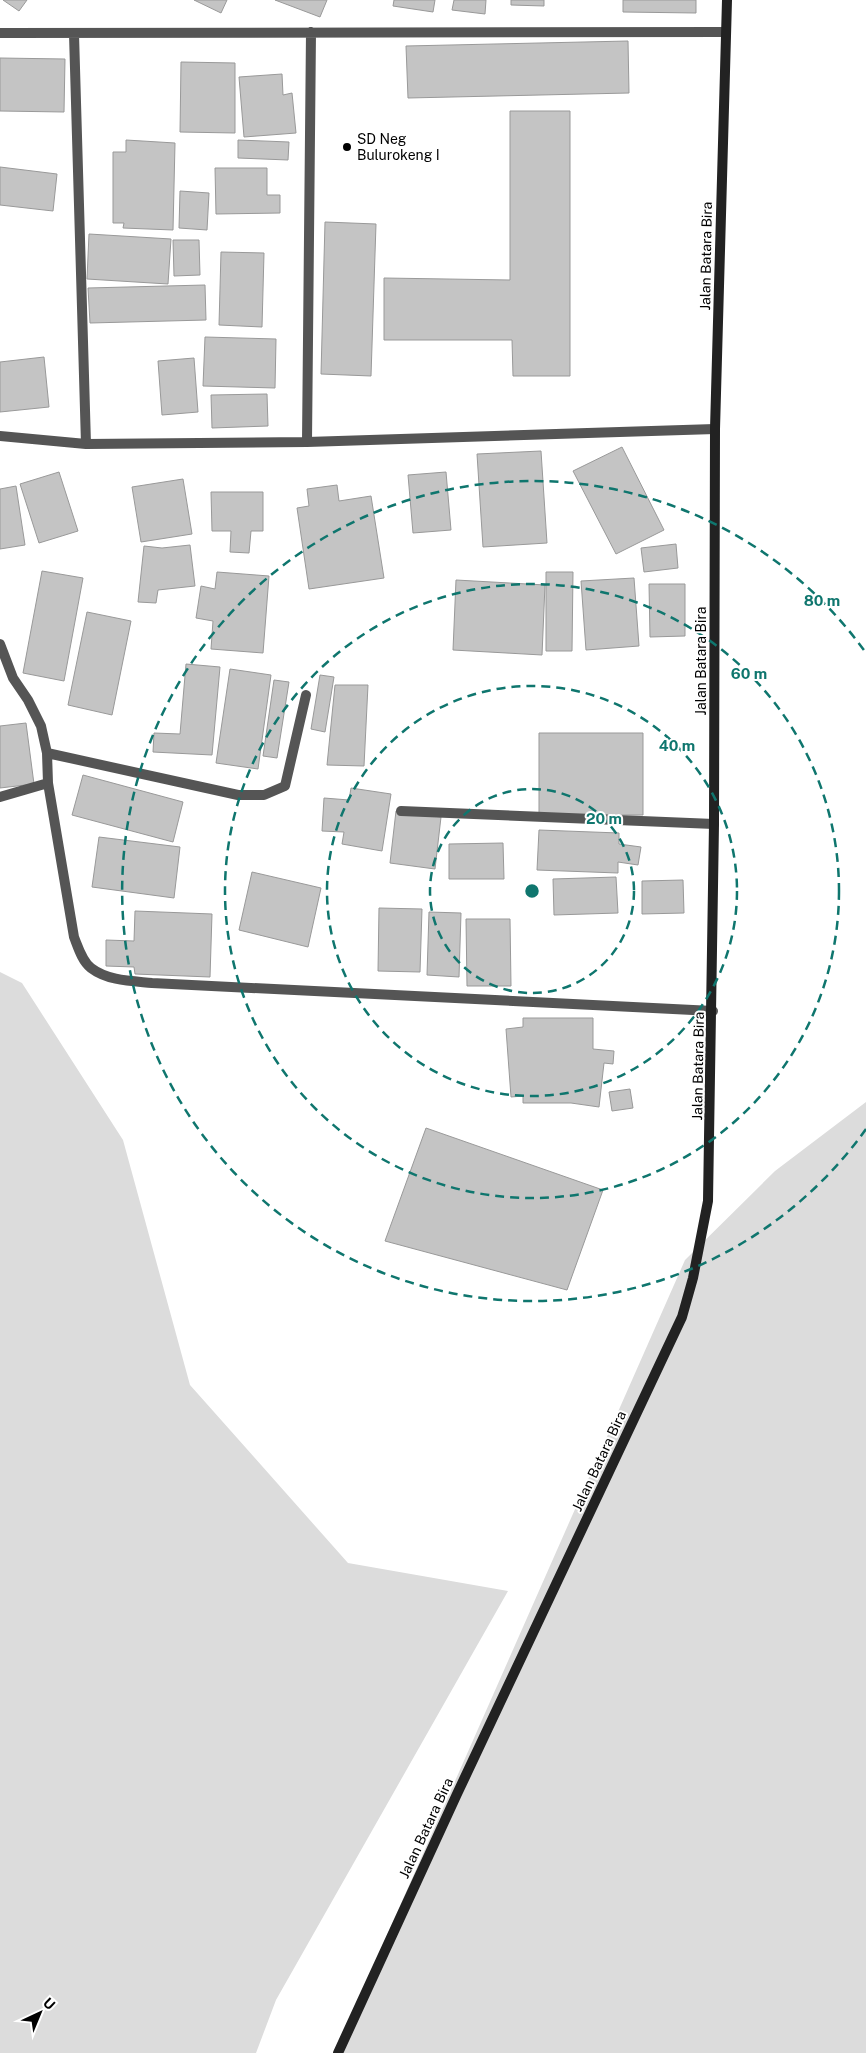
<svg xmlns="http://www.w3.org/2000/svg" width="866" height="2053" font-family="'Public Sans',sans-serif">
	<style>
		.green { fill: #dcdcdc }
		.building { fill: #c4c4c4; stroke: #999 }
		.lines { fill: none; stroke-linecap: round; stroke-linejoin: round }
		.street { stroke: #555; stroke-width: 10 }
		.secondary { stroke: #222; stroke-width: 10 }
		.ring { fill: none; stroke: #0f766e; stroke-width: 2.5; stroke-dasharray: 9 6 }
		.poi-dot { fill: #000; stroke: #fff; stroke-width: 2 }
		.labels { text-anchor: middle; stroke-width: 4; stroke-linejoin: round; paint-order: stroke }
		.poi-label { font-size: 14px; fill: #000; stroke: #fff; text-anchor: start }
		.street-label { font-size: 14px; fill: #000; stroke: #fff }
		.centre { fill: #0f766e; stroke: #fff; stroke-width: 2.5 }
		.ring-label { font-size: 15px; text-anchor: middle; font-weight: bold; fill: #0f766e; stroke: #fff; stroke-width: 4; stroke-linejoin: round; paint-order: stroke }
	</style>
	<rect width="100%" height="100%" fill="#fff"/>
	<!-- green -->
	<path class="green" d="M0 972 22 983 123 1140 190 1385 348 1563 508 1591 276 2000 256 2053H0Z
		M866 1102V2053H335L685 1260 775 1171Z"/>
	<!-- building -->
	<path class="building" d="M3 0H27L19 11Z
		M194 0H227L221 13Z
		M275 0H327L320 17Z
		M394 0H435L433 12 393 6Z
		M454 0H486L485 14 452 10Z
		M511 0H544V6L511 5Z
		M623 0H696V13L623 12Z
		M628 41 629 93 408 98 406 46Z
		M0 58 65 59 64 112 0 111Z
		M181 62 235 63V133L180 132Z
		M282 74 283 95 292 93 296 133 244 137 239 77Z
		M510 111H570V376H513L512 340H384V278L510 280Z
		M126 140 175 143 173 230 123 228 124 223H113V152H126Z
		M238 140 289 142 288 160 238 158Z
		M0 167 57 174 53 211 0 205Z
		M215 168H267V195H280V213L216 214Z
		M180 191 209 193 207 230 179 228Z
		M325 222 376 224 371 376 321 374Z
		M89 234 171 239 168 284 87 279Z
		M173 240H199L200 275 174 276Z
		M221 252 264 253 262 327 219 325Z
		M205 285 206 320 90 323 88 288Z
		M205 337 276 339 275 388 203 386Z
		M44 357 49 407 0 412V362Z
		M194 358 198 412 162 415 158 361Z
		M267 394 268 426 212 428 211 395Z
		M622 447 664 530 616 554 573 471Z
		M541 451 547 543 483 547 477 454Z
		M59 472 78 531 39 543 20 484Z
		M446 472 451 530 413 533 408 475Z
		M183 479 192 534 141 542 132 487Z
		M337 485 339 501 371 496 384 578 309 589 297 508 309 506 307 489Z
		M16 486 25 545 0 549V489Z
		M211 492H263V531H251L249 553 230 552 231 531H212Z
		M676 544 678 568 644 572 641 548Z
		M190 545 195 586 158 590 156 603 138 602 144 546 162 548Z
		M42 571 83 578 64 681 23 673Z
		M217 572 269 576 263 653 211 649 213 621 196 618 201 586 215 589Z
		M546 572H573L572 651H546Z
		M634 578 639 646 586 650 581 581Z
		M456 580 545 585 542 655 453 650Z
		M649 584H685V636L650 637Z
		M87 612 131 621 112 715 68 705Z
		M186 664 220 667 212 755 153 752 154 733 180 734Z
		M230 669 271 675 258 769 216 763Z
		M320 675 334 677 325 732 311 729Z
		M274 680 289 682 277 758 263 756Z
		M335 685H368L364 766 327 765Z
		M26 723 34 784 0 788V726Z
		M539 733H643V815H539Z
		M83 775 183 802 173 842 72 815Z
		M351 788 391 794 382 851 342 844 344 832 322 831 324 798 349 800Z
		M396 811 441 817 435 869 390 863Z
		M539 830 619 833V844L641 847 638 865 618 862V873L537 870Z
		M99 837 180 847 174 898 92 887Z
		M503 843 504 879H449V844Z
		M252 872 321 888 308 947 239 930Z
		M616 877 618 913 554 915 553 879Z
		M683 880 684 913 642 914V881Z
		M379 908 422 909 420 972 378 971Z
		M135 911 212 914 210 977 135 974 134 967 106 966V940L134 941Z
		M429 912 461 913 459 977 427 975Z
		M466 919H510L511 986H467Z
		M523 1018H593V1049L614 1051 613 1064 604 1063 599 1107 571 1103H523V1096L511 1097 506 1029 523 1027Z
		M630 1089 633 1108 612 1111 609 1092Z
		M426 1128 603 1190 567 1290 385 1241Z"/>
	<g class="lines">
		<!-- street -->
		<path class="street" d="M0 33 725 32
			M74 34 86 444
			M0 436 86 444 307 442 715 429
			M307 442 311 32
			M0 644 13 678 28 700 41 726 47 753 48 783
			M47 753 238 795H264L285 786 306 695
			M0 797 48 783 74 937C78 947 82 961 91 968 108 981 132 981 152 983L713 1011
			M401 811 714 824"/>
		<!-- secondary -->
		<path class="secondary" d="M338 2053 457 1794 682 1317 693 1278 708 1201 714 824 715 429 727 0"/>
	</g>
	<!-- distance rings -->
	<g class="ring">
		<circle cx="532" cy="891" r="102"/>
		<circle cx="532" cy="891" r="205"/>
		<circle cx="532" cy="891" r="307"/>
		<path d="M866 1129A410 410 0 1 1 866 653"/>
	</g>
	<!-- markers -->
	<circle class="poi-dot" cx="347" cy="147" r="5"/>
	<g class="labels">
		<!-- poi labels -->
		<g class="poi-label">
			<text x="357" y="144">SD Neg<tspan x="357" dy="16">Bulurokeng I</tspan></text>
		</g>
		<!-- street labels -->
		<g class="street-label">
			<text transform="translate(706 256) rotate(-89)" y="5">Jalan Batara Bira</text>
			<text transform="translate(701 661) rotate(-90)" y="5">Jalan Batara Bira</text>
			<text transform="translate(698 1066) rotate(-89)" y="5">Jalan Batara Bira</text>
			<text transform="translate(599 1461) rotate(-65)" y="5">Jalan Batara Bira</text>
			<text transform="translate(426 1828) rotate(-65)" y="5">Jalan Batara Bira</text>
		</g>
	</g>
	<circle cx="532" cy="891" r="8" class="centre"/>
	<g class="ring-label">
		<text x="822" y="606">80 m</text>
		<text x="749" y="679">60 m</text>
		<text x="677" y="751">40 m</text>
		<text x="604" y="824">20 m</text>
	</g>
	<!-- north arrow -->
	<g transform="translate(40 2013) rotate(44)" stroke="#ffffff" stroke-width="4" paint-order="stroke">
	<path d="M0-4L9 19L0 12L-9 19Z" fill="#000000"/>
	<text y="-8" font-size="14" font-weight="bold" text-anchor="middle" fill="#000000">U</text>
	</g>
</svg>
